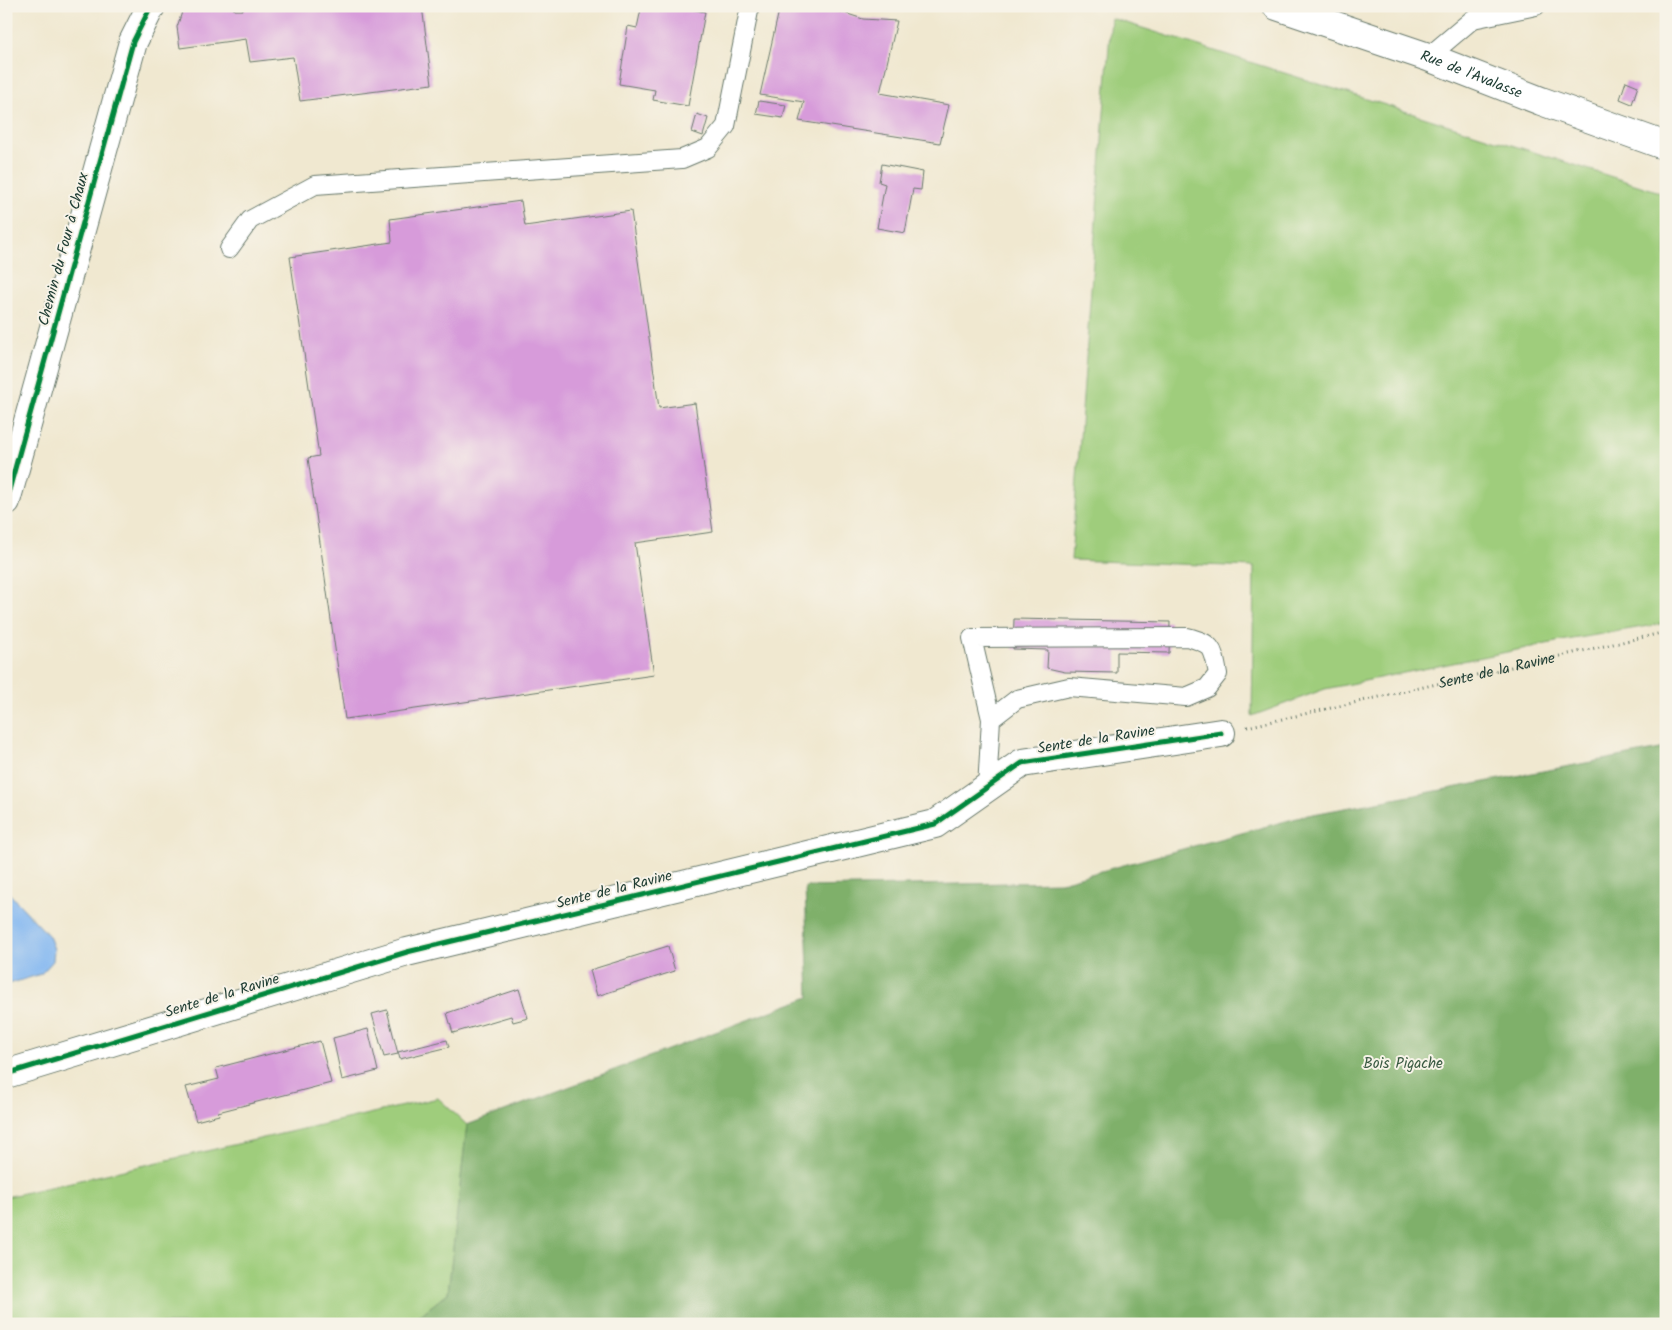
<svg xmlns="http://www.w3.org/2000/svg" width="1672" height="1330" font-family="Kalam,sans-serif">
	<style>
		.green { fill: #9fcd7b; stroke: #5f8558 }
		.forest { fill: #7fb06b; stroke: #4f7650 }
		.water { fill: #83b7f1; stroke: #517a92 }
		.building { fill: #d79bda }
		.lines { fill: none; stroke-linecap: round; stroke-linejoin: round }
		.service-casing { stroke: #68796b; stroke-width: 20 }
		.minor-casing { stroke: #68796b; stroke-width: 30 }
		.secondary-casing { stroke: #68796b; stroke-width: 30 }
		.path { stroke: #68796b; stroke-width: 3; stroke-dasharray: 1 4; stroke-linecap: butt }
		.service { stroke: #fff; stroke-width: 18 }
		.minor { stroke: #fff; stroke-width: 28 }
		.secondary { stroke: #fff; stroke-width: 28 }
		.cycleway-casing { stroke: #f7f3e8; stroke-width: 8 }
		.cycleway { stroke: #00873e; stroke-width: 5 }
		.labels { text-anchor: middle; stroke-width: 4; stroke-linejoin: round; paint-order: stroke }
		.street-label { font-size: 15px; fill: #1f3d34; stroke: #f7f3e8 }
		.park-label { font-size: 15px; fill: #395a42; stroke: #f7f3e8 }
	</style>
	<rect width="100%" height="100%" fill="#f7f3e8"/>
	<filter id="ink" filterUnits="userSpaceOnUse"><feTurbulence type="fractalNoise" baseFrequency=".02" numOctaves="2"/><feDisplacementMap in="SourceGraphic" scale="10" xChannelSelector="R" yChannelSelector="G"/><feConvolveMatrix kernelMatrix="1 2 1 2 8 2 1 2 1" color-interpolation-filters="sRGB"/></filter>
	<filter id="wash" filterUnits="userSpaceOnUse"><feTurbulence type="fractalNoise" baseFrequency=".0096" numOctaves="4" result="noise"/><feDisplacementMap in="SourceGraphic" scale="20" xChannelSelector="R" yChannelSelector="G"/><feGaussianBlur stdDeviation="1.12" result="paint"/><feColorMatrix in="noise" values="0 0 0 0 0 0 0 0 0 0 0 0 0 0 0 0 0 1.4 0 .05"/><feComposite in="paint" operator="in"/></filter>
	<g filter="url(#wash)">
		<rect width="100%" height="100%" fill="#f0e8d0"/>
		<!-- green -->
		<path class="green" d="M1111 18 1666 194V623L1561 641 1325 689 1252 716 1254 567 1071 560Z
			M438 1098 467 1125 448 1293 409 1324H6V1197Z"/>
		<!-- forest -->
		<path class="forest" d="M1666 748V1324H409L448 1293 467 1125 809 997 805 887 1061 882 1308 815Z"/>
		<!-- water -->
		<path class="water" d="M6 890 49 936 54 949 53 961 41 974 6 985Z"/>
		<g id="blocks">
			<!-- building -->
			<path class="building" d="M184 6H234V10H243L242 6H422L432 84 300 101 293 57 250 62 246 39 180 48 177 27Z
				M661 6H676L705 12 688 106 653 100 655 90 619 84 628 26 637 28 641 9Z
				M780 6H820L826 9V7L863 19 897 21 880 93 949 105 940 143 799 121 804 102 760 95Z
				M1626 81 1638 86 1632 104 1620 99Z
				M759 101 786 105 783 118 756 114Z
				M697 114 708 118 703 136 692 132Z
				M882 164 923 172 921 190 913 189 905 233 877 228 885 184 879 182Z
				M521 201 525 226 631 211 659 408 695 403 713 532 635 543 654 675 345 719 308 458 319 456 290 257 392 242 390 219Z
				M1014 619 1170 622 1169 653 1117 652V673L1065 672 1047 668 1048 650 1013 649Z
				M668 946 675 971 597 996 590 970Z
				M519 989 528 1018 513 1022 511 1016 453 1033 447 1013Z
				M387 1010 398 1054 384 1057 372 1014Z
				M368 1029 378 1071 342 1080 333 1038Z
				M447 1040 449 1047 400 1059 398 1052Z
				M320 1041 331 1083 218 1112 219 1115 196 1121 186 1087 219 1079 216 1068Z"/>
		</g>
	</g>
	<g filter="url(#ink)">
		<use href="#blocks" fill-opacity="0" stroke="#68796b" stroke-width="1"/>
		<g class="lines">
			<defs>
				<path id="service" d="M1428 57 1473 19 1536 6
					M229 249 250 220 315 185 682 159 708 148 726 126 750 6
					M987 788 991 719 1017 699 1069 687 1186 697 1207 688 1218 674C1213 648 1214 644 1187 637L972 638 991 719"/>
				<path id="minor" d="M6 501 133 42 151 6
					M6 1074 407 952 935 824 1022 763 1221 733"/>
				<g id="secondary">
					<path id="s2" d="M1277 6 1428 57 1541 101 1666 146"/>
				</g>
			</defs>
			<!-- service casing -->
			<use href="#service" class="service-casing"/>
			<!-- minor casing -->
			<use href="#minor" class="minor-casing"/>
			<!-- secondary casing -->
			<use href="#secondary" class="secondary-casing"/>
			<!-- path -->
			<path class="path" id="s1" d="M1247 727 1666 632"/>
			<!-- service -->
			<use href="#service" class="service"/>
			<!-- minor -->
			<use href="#minor" class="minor"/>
			<!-- secondary -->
			<use href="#secondary" class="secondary"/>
			<defs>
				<path id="cycleway" d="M6 501 133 42 151 6
					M6 1074 407 952 935 824 1022 763 1221 733"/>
			</defs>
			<!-- cycleway casing -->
			<use href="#cycleway" class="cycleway-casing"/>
			<!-- cycleway -->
			<use href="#cycleway" class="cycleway"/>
		</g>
	</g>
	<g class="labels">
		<!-- street labels -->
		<g class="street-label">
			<text dy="5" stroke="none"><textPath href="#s2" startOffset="206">Rue de l'Avalasse</textPath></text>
			<text transform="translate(63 249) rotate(-75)" y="5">Chemin du Four à Chaux</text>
			<text dy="5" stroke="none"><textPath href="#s1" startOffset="256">Sente de la Ravine</textPath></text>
			<text transform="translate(1096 739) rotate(-9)" y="5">Sente de la Ravine</text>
			<text transform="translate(614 889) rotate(-14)" y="5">Sente de la Ravine</text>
			<text transform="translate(222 995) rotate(-17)" y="5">Sente de la Ravine</text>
		</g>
		<!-- park labels -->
		<g class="park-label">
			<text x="1403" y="1068">Bois Pigache</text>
		</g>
	</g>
	<!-- margin -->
	<rect width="1672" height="1330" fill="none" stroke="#f7f3e8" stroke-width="25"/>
</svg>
